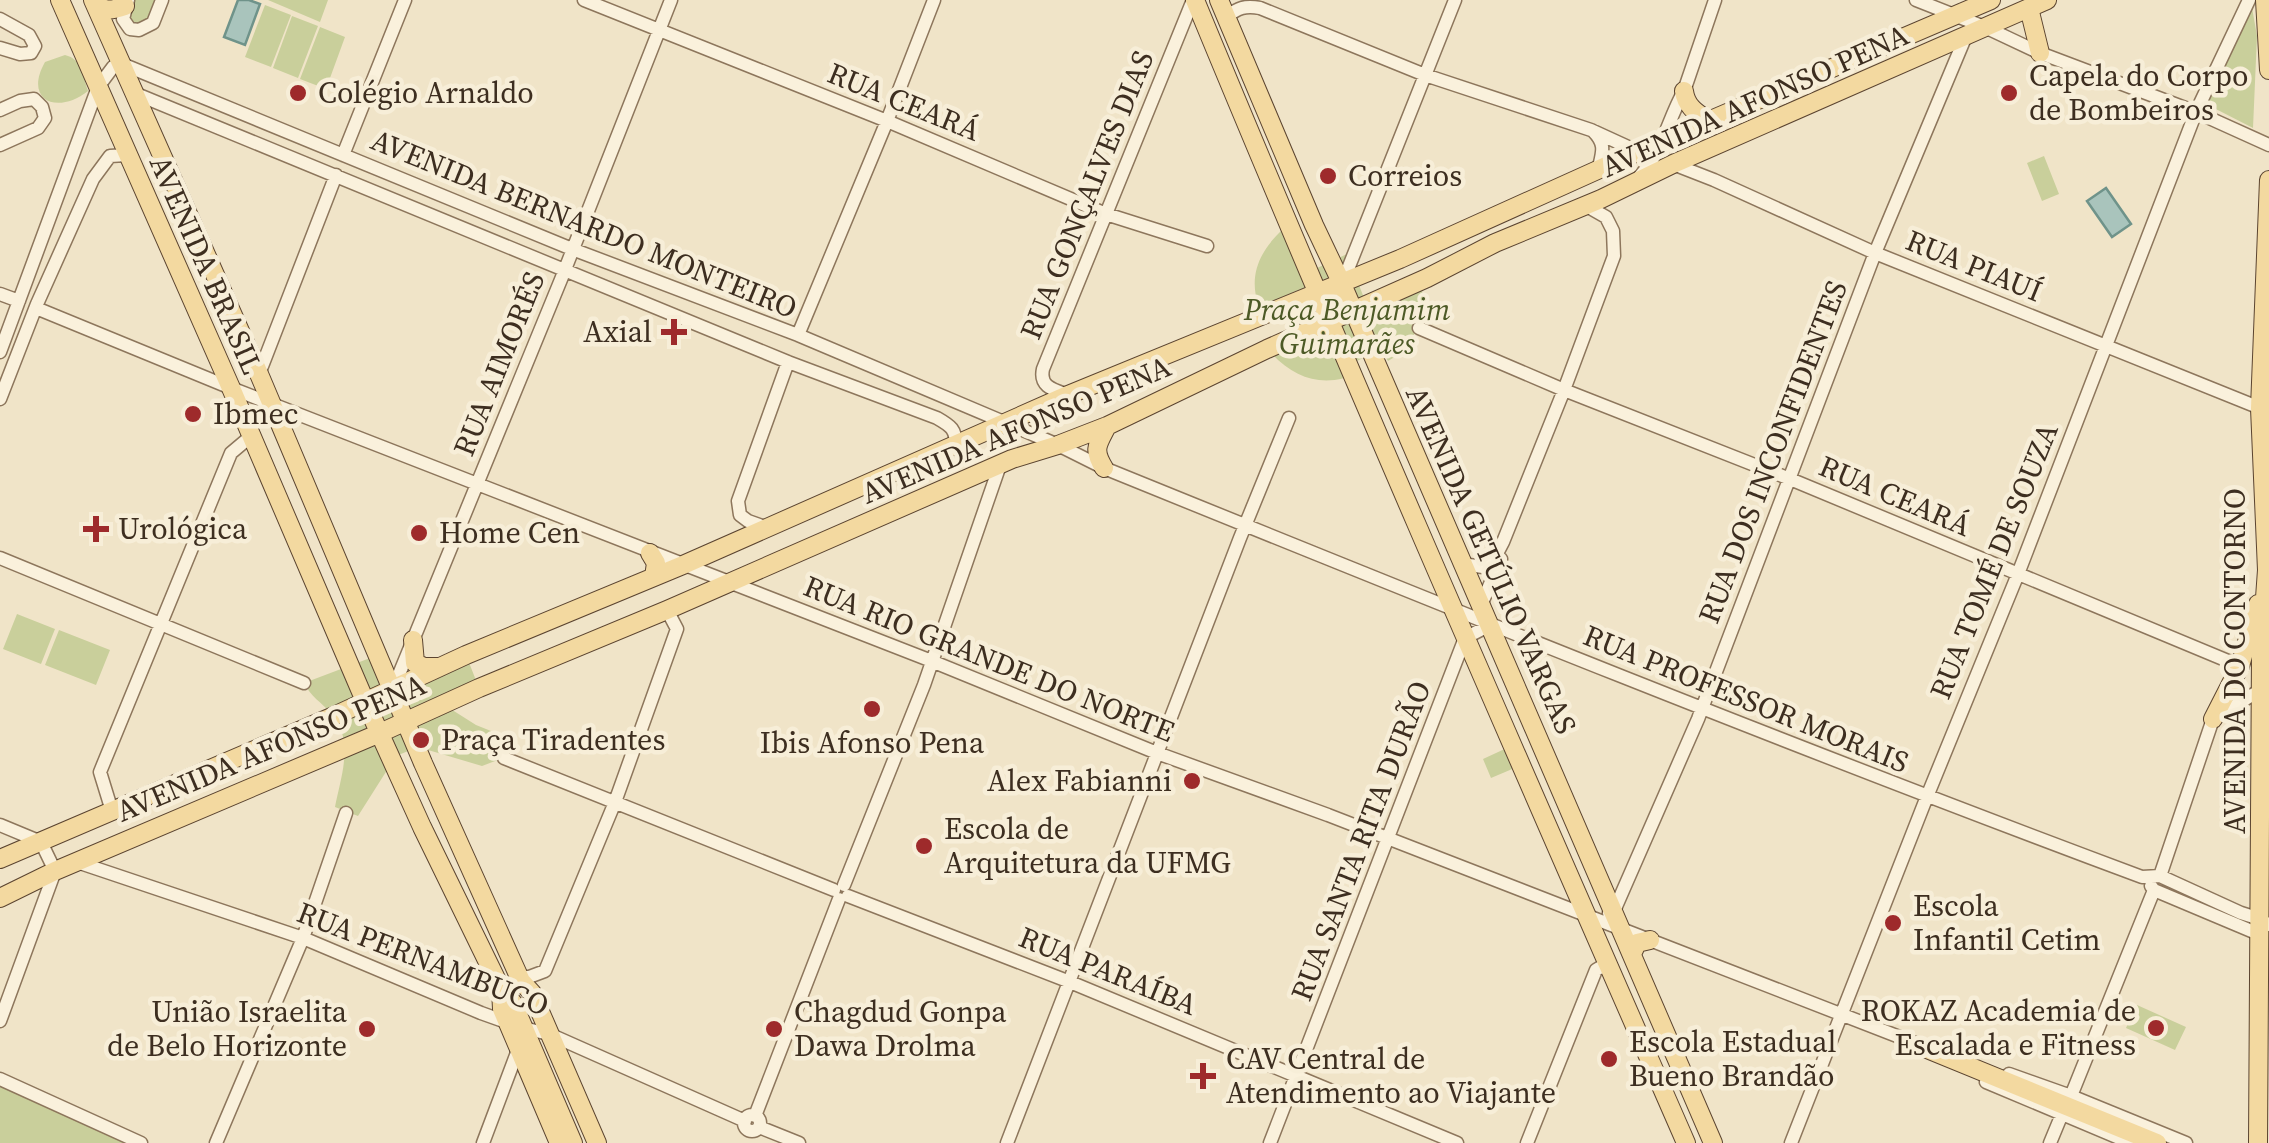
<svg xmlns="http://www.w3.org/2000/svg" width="2269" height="1143" font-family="'Source Serif 4',serif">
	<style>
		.green { fill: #c9cf9b }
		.water { fill: #a9c4bc; stroke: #6f938a; stroke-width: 2.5 }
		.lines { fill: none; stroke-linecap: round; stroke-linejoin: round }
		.minor-casing { stroke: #8d765c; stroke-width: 15 }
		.major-casing { stroke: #5b4430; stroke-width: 20 }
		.minor { stroke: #faf1dc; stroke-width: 12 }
		.major { stroke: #f3d9a0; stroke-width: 18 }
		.poi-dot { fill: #9e2a2b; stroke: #f7eed8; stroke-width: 4 }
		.labels { text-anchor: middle; stroke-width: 9; stroke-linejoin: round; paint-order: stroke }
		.poi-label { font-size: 30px; fill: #3d2e20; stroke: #f7eed8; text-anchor: start }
		.street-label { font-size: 30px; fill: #3d2e20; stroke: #f7eed8 }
		.park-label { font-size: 30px; font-style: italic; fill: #4d5a26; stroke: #f7eed8 }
	</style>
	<rect width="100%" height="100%" fill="#f0e4c8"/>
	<!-- green -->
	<path class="green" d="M131 0H159L145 24 132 23 127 17Z
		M268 0H328L320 22Z
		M2251 2 2257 36 2253 128 2206 104Z
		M265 5 291 15 271 67 245 57Z
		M292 16 318 26 298 78 273 68Z
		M320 27 345 37 326 89 300 79Z
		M65 55C82 59 83 76 88 91 58 115 23 101 45 62Z
		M2044 156 2059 194 2042 201 2027 163Z
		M1282 230 1315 269 1347 254 1364 298 1422 286C1424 317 1417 345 1388 361L1381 349 1357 361 1362 372C1326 388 1298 381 1272 354L1314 323 1301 289 1259 307C1248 276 1259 252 1282 230Z
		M17 614 55 629 41 664 3 649Z
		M59 630 110 650 96 685 45 665Z
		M378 655 392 688 466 655 479 688 446 706 476 725 496 733 503 758 482 766 418 747 396 756 358 816 335 807C341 776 355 740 331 713 321 702 311 697 304 683Z
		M2248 731 2247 779 2221 771 2237 733Z
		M1509 747 1517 767 1491 778 1483 759Z
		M2137 1005 2186 1027 2175 1050 2126 1028Z
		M0 1079 141 1143H0Z"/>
	<!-- water -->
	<path class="water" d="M238 0H249L260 4 245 45 224 37Z
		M2106 188 2131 224 2112 237 2087 201Z"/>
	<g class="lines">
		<defs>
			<path id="minor" d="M128 0 123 19 130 29 139 30 153 23 162 0
				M584 0 887 121 1106 214 1207 246
				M1916 0 1987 28 2040 53 2196 112 2269 145
				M1226 17C1238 8 1245 5 1260 8L1425 75 1591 130 1639 152
				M0 19 29 35 35 46 31 53 20 54 0 48
				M134 93 788 362 937 418C951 426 956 429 956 446
				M0 110 20 101 34 99 42 107 45 118 38 128 0 145
				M1593 131C1607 145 1602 153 1598 171
				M343 155 405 0
				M1673 164 1714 180 1875 253 2260 408
				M1640 176C1663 151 1668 119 1684 91L1715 0
				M0 294 19 301
				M36 308 231 388 924 658 1157 753 1328 815 1933 1050
				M1331 321 1342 284 1455 0
				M1419 328 1564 390 1790 479 2240 666
				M798 335 887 121 934 0
				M0 352 98 87 113 67 122 64 572 249 798 335 1058 445 1104 468C1449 608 1793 747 2142 877L2160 876 2241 913 2260 919 2269 925
				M259 374 336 175
				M1068 395C1054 390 1039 387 1043 369L1193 0
				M0 399 37 304 93 179 110 156 127 155
				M765 527 748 521 740 515 738 501 788 362
				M0 558 304 683
				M1462 564 1483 567 1492 563 1503 542 1564 390 1614 256 1613 231 1606 217 1585 205
				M1481 605 1501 559
				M393 689 562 277 671 0
				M504 758 834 890
				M112 811 100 772 231 453 250 437
				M0 825 41 842 55 871 0 1021
				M77 862 303 938 481 1013 523 1028 549 1034 745 1121
				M2160 876 2213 719 2267 686
				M844 885 924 685 1000 465
				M2151 886 2154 890 2261 935
				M848 896 1070 982 1457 1143
				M1609 913 1614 911 1698 719 1875 253 1965 38
				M519 977H529L545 971 615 802 677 629 667 610
				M2009 1074 2071 1096 2186 1143
				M0 1079 141 1143
				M1986 1082 2131 1143
				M2071 1096 2154 890
				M744 1123a8 8 0 1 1 16 0a8 8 0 1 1-16 0Z
				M755 1116 839 899
				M759 1127 799 1143
				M216 1143 303 938 346 813
				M483 1143 518 1050
				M1007 1143 1240 538 1289 418
				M1270 1143 1465 638 1490 625
				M1527 1143 1596 970 1601 967 1610 968
				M1791 1143 1924 804 2018 574 2196 112 2249 0
				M2050 1143 2062 1114"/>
			<path id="major" d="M60 0 231 388 365 701 422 827 501 989 513 1003 573 1143
				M93 0 259 374 423 763 521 981 532 993 597 1143
				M1195 0C1353 383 1520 763 1686 1143
				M1219 0 1314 225 1342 284 1713 1143
				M2265 0 2269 70
				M95 4C106 12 113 10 125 6
				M2029 8 2040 53
				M1684 91C1686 107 1697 113 1710 122
				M1104 468C1092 449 1098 444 1107 426
				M650 553 656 563 654 577
				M413 640 415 663 424 667H438
				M2213 719 2240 666 2258 604
				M0 859 334 716 466 655 683 565 1068 395 1400 259 1664 140 1991 0
				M0 898 55 871 380 733 479 688 667 610 1012 459 1058 445 1107 426 1267 349 1427 278 1495 243 1601 199 1673 164 2047 0
				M1632 954 1637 943 1650 940
				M501 989 502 1009 559 1143
				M1927 1049 2157 1143
				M2258 1143 2261 654 2267 570 2260 408 2269 180"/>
		</defs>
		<!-- minor casing -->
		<use href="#minor" class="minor-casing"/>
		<!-- major casing -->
		<use href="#major" class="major-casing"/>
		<!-- minor -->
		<use href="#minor" class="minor"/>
		<!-- major -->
		<use href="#major" class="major"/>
	</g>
	<!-- markers -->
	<g class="poi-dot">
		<circle cx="298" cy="93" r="10"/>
		<circle cx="2009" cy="93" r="10"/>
		<circle cx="1328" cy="176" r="10"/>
		<path d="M669 317h10v10h10v10h-10v10h-10v-10h-10v-10h10z"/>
		<circle cx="193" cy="414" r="10"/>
		<path d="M91 514h10v10h10v10h-10v10h-10v-10h-10v-10h10z"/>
		<circle cx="419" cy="533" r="10"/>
		<circle cx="872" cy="709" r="10"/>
		<circle cx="421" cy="740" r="10"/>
		<circle cx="1192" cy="781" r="10"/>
		<circle cx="924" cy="846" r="10"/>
		<circle cx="1893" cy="923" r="10"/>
		<circle cx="2156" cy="1028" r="10"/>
		<circle cx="367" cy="1029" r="10"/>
		<circle cx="774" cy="1029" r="10"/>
		<circle cx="1609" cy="1059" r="10"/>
		<path d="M1198 1061h10v10h10v10h-10v10h-10v-10h-10v-10h10z"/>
	</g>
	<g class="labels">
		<!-- poi labels -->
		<g class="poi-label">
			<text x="2029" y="86">Capela do Corpo<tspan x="2029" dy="34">de Bombeiros</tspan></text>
			<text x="318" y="103">Colégio Arnaldo</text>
			<text x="1348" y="186">Correios</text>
			<text x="652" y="342" text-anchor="end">Axial</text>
			<text x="213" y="424">Ibmec</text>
			<text x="118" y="539">Urológica</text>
			<text x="439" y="543">Home Cen</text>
			<text x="441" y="750">Praça Tiradentes</text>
			<text x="872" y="753" text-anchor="middle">Ibis Afonso Pena</text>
			<text x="1172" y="791" text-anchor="end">Alex Fabianni</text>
			<text x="944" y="839">Escola de<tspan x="944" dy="34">Arquitetura da UFMG</tspan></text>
			<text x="1913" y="916">Escola<tspan x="1913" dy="34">Infantil Cetim</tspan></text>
			<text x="2136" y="1021" text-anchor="end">ROKAZ Academia de<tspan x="2136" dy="34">Escalada e Fitness</tspan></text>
			<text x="347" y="1022" text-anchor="end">União Israelita<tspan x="347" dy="34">de Belo Horizonte</tspan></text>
			<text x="794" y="1022">Chagdud Gonpa<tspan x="794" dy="34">Dawa Drolma</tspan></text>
			<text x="1629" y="1052">Escola Estadual<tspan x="1629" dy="34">Bueno Brandão</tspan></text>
			<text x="1226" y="1069">CAV Central de<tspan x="1226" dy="34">Atendimento ao Viajante</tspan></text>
		</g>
		<!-- street labels -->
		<g class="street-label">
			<text transform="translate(1755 101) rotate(-24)" y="10">AVENIDA AFONSO PENA</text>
			<text transform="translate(904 102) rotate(22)" y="10">RUA CEARÁ</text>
			<text transform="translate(1087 195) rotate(-68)" y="10">RUA GONÇALVES DIAS</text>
			<text transform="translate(584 224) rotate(22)" y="10">AVENIDA BERNARDO MONTEIRO</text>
			<text transform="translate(206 265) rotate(66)" y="10">AVENIDA BRASIL</text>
			<text transform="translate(1974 266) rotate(22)" y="10">RUA PIAUÍ</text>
			<text transform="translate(499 364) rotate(-68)" y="10">RUA AIMORÉS</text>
			<text transform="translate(1016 430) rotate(-23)" y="10">AVENIDA AFONSO PENA</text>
			<text transform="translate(1773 452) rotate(-69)" y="10">RUA DOS INCONFIDENTES</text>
			<text transform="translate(1895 496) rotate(23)" y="10">RUA CEARÁ</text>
			<text transform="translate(1491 560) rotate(66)" y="10">AVENIDA GETÚLIO VARGAS</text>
			<text transform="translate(1994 561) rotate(-68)" y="10">RUA TOMÉ DE SOUZA</text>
			<text transform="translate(989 659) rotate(22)" y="10">RUA RIO GRANDE DO NORTE</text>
			<text transform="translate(2235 661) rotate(-90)" y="10">AVENIDA DO CONTORNO</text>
			<text transform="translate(1746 699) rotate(22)" y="10">RUA PROFESSOR MORAIS</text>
			<text transform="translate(271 748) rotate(-23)" y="10">AVENIDA AFONSO PENA</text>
			<text transform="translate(1361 841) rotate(-69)" y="10">RUA SANTA RITA DURÃO</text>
			<text transform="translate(423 959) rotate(21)" y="10">RUA PERNAMBUCO</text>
			<text transform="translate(1108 971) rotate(22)" y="10">RUA PARAÍBA</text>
		</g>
		<!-- park labels -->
		<g class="park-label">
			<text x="1347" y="320">Praça Benjamim<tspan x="1347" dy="34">Guimarães</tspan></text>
		</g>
	</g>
</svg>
